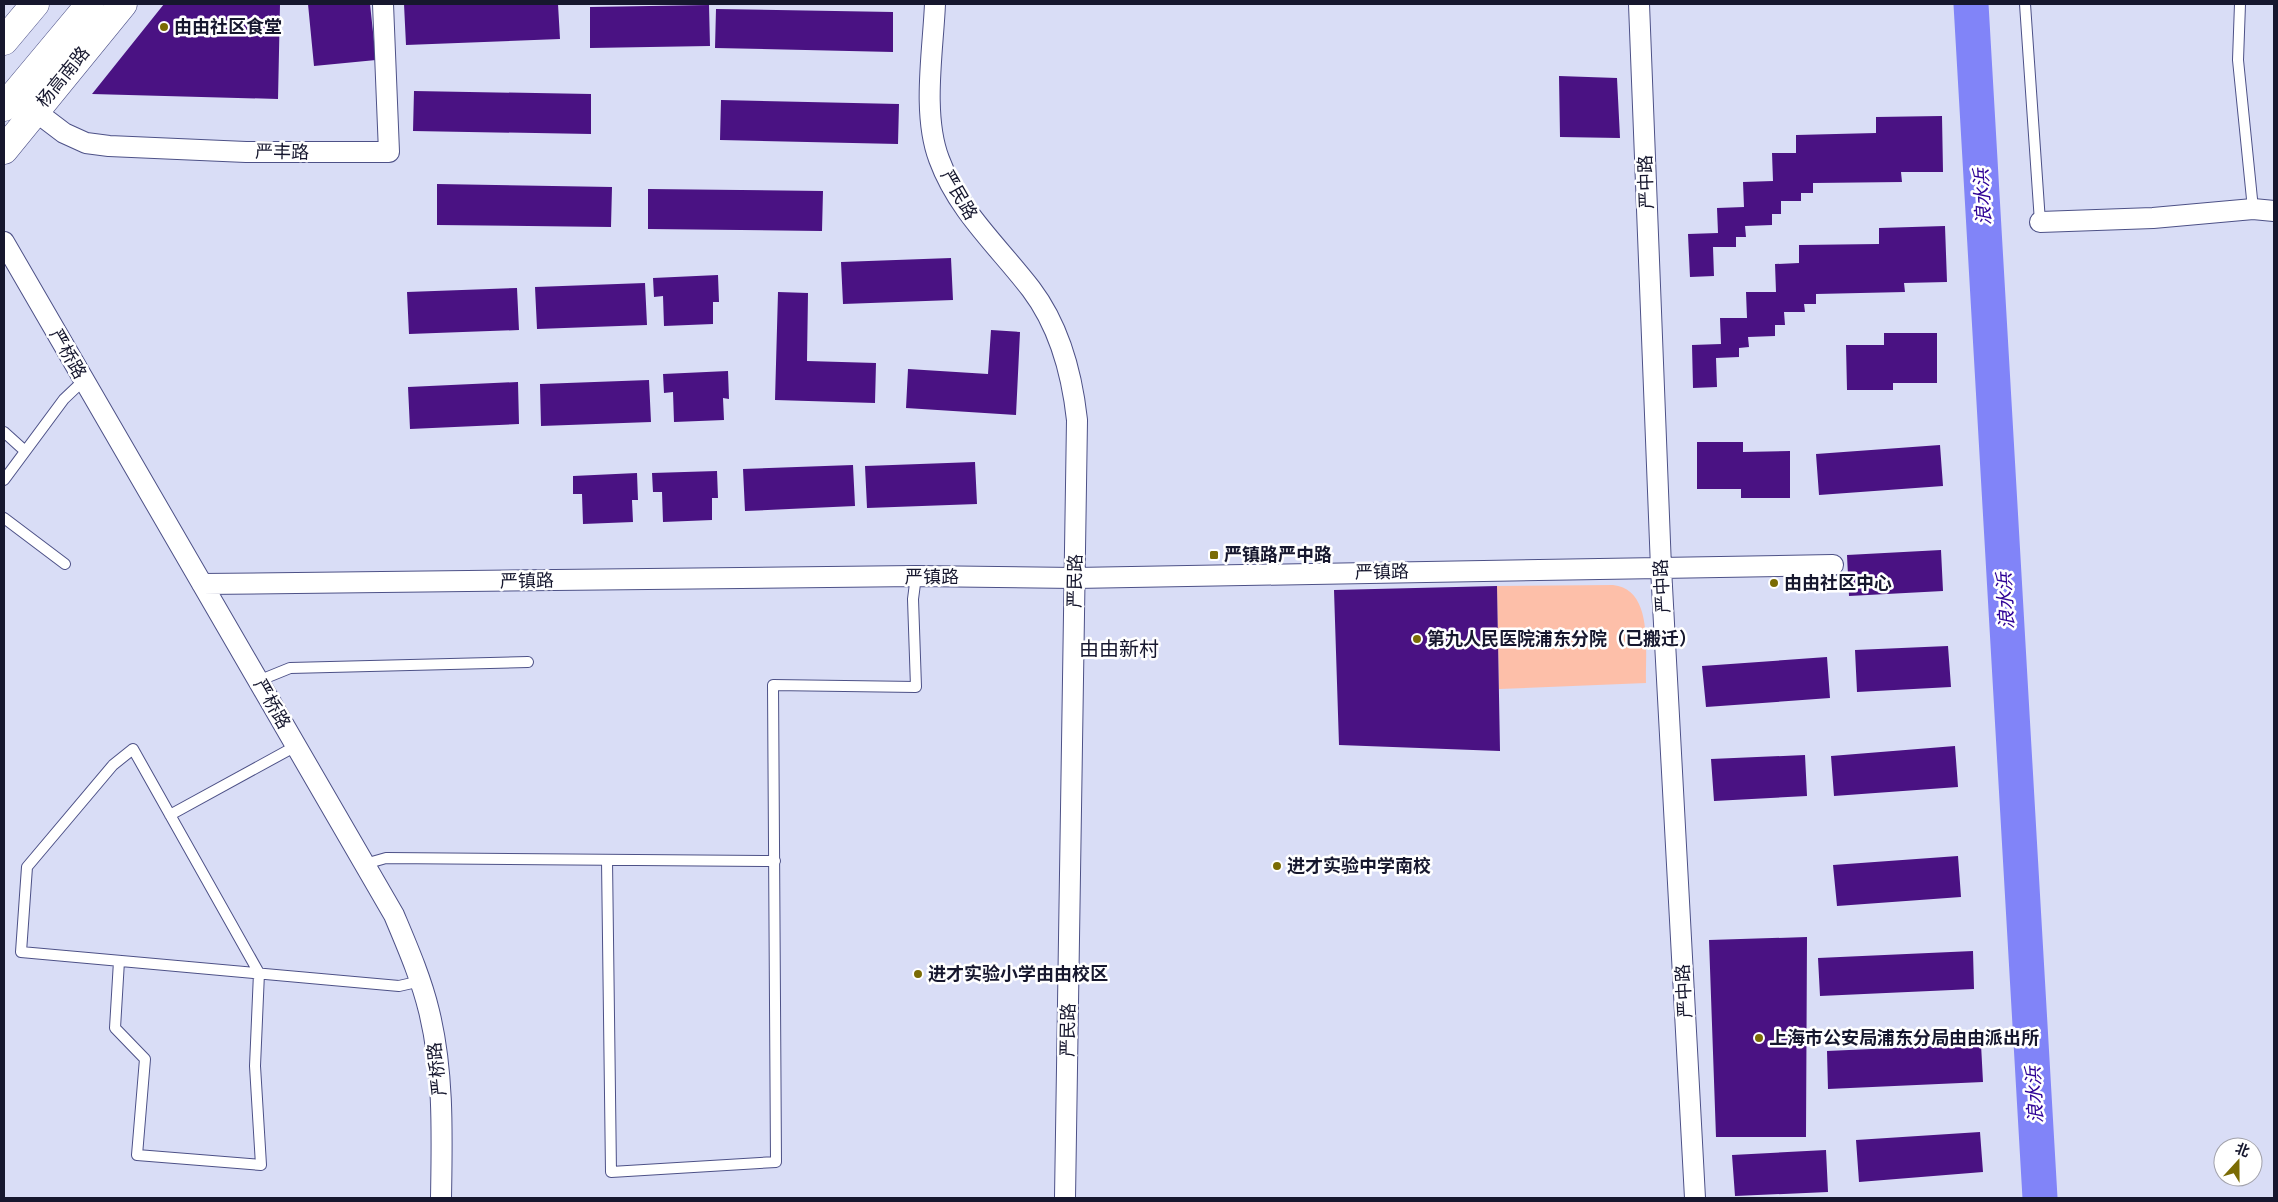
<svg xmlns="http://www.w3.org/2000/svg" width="2278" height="1202" font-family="Jost,'Noto Sans SC',sans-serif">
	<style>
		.green { fill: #fdbfa9 }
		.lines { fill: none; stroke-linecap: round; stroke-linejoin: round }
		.river { stroke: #8184f8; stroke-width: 35 }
		.building { fill: #4a1283 }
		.lane-casing { stroke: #4d5187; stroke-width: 12 }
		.street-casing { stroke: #4d5187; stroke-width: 22 }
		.primary-casing { stroke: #4d5187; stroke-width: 29 }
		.highway-casing { stroke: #4d5187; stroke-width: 29 }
		.lane { stroke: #fff; stroke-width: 10 }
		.street { stroke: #fff; stroke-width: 20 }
		.primary { stroke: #fff; stroke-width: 28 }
		.highway { stroke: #fff; stroke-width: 28 }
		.poi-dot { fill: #7a6b04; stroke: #fff; stroke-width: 2 }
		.labels { text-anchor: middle; stroke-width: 5; stroke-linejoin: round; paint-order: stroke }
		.poi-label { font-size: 18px; font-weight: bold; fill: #16172e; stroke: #fff; text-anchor: start }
		.street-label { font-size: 18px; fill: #16172e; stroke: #fff }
		.water-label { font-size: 19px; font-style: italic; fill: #2e0296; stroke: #fff }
		.quarter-label { font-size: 20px; fill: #16172e; stroke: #fff }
	</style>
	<rect width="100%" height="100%" fill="#d9ddf6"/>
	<!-- green -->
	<path class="green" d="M1613 585C1654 589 1645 651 1646 683L1499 689 1497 586Z"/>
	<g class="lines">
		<!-- river -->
		<path class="river" d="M1971 4 2040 1198"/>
	</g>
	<!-- building -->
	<path class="building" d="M164 4H280L278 99 92 94Z
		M308 4H370L376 60 314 66Z
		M404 4H558L560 39 406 45Z
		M709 5 710 46 590 48V7Z
		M716 9 893 12V52L715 48Z
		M1559 76 1617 78 1620 138 1560 137Z
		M414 91 591 94V134L413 131Z
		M721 100 899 104 898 144 720 140Z
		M1942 116 1943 172H1901L1902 182 1813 183V193H1801V201H1781V214H1772V225L1745 226 1746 237H1736V247H1713L1714 276 1690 277 1688 234 1718 233 1717 208 1744 207 1743 182 1773 181 1772 153H1796V135L1876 133V117Z
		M437 184 612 187 611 227 437 225Z
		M648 189 823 191 822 231 648 229Z
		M1945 226 1947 282 1904 283 1905 292 1816 294V304H1804L1805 312H1784L1785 325H1775V336L1748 337 1749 347 1739 348V357L1716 358 1717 387 1693 388 1692 345 1721 344 1720 318H1747L1746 292H1776L1775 264 1799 263V245L1879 244V228Z
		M951 258 953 300 843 304 841 262Z
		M718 275 719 302H713V324L664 326 663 296 654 297 653 278Z
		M645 283 647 325 537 329 535 287Z
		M517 288 519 330 409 334 407 292Z
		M778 292 808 293 807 361 876 363 875 403 775 400Z
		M991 330 1020 332 1016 415 906 408 908 369 988 374Z
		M1884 333H1937V383H1893V390H1847L1846 345H1884Z
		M728 371 729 399 723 398 724 420 674 422 673 392 664 393 663 374Z
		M649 380 651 422 541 426 540 384Z
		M518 382 519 424 410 429 408 387Z
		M1697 442H1743V452L1790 451V498H1741V489H1697Z
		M1940 445 1943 486 1819 495 1816 454Z
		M975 462 977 504 867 508 865 466Z
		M853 465 855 506 745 511 743 469Z
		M717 471 718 498H712V520L663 522 662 492H653L652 473Z
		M637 473 638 500H632L633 522 583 524 582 494H573V476Z
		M1941 550 1943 591 1849 596 1847 555Z
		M1497 586 1500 751 1339 745 1334 590Z
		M1948 646 1951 687 1857 692 1855 650Z
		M1827 657 1830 698 1706 707 1702 666Z
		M1955 746 1958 787 1834 796 1831 756Z
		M1805 755 1807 796 1714 801 1711 759Z
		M1958 856 1961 897 1837 906 1833 865Z
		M1807 937 1806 1137H1716L1709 940Z
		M1973 951 1974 989 1820 996 1818 958Z
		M1981 1044 1983 1082 1828 1089 1827 1051Z
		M1980 1132 1983 1172 1859 1182 1856 1140Z
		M1826 1150 1828 1192 1735 1196 1732 1155Z"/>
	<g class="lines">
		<defs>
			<path id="lane" d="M2025 4 2040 222
				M2240 4 2238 60 2253 209
				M4 432 25 451
				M4 480 64 399 84 380
				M4 518 65 564
				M258 681 290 668 528 662
				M170 815 296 746
				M607 860 611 1172 776 1162 773 685 916 687 913 599 916 576
				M365 864 386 858 775 861
				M119 961 115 1028 145 1059 137 1155 261 1165 255 1066 259 973 133 749 113 765 27 867 21 952 399 986 421 981"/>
			<path id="street" d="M935 4C933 51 922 114 939 159 958 211 998 246 1031 289 1059 326 1072 374 1077 420L1065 1198
				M1639 4 1661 568 1695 1198
				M35 111 64 133 86 143 109 146 246 152H389L383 4
				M2040 222 2153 218 2253 209 2274 211
				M4 242 394 915C407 946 421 978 429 1011 444 1072 442 1136 441 1198
				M202 584 916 576 1075 578 1833 565"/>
			<path id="primary" d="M4 150 123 4"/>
			<path id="highway" d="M4 41 35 4
				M4 107 90 4"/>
		</defs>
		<!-- lane casing -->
		<use href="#lane" class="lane-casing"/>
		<!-- street casing -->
		<use href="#street" class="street-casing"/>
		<!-- primary casing -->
		<use href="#primary" class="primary-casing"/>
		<!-- highway casing -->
		<use href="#highway" class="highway-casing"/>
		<!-- lane -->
		<use href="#lane" class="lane"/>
		<!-- street -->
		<use href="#street" class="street"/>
		<!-- primary -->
		<use href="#primary" class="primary"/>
		<!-- highway -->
		<use href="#highway" class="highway"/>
	</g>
	<!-- markers -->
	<g class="poi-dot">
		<circle cx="164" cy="27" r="5"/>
		<rect x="1209" y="550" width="10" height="10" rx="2.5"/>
		<circle cx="1774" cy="583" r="5"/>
		<circle cx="1417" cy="639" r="5"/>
		<circle cx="1277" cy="866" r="5"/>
		<circle cx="918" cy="974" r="5"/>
		<circle cx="1759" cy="1038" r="5"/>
	</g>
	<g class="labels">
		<!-- poi labels -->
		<g class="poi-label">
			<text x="174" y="33">由由社区食堂</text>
			<text x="1224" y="561">严镇路严中路</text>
			<text x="1784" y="589">由由社区中心</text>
			<text x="1427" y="645">第九人民医院浦东分院（已搬迁）</text>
			<text x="1287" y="872">进才实验中学南校</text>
			<text x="928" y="980">进才实验小学由由校区</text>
			<text x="1769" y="1044">上海市公安局浦东分局由由派出所</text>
		</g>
		<!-- street labels -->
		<g class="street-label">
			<text transform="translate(63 77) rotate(-51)" y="6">杨高南路</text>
			<text transform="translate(282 152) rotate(1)" y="6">严丰路</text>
			<text transform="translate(1646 182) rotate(-92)" y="6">严中路</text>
			<text transform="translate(959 195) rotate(60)" y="6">严民路</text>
			<text transform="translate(68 354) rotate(60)" y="6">严桥路</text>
			<text transform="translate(1382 572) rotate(-1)" y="6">严镇路</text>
			<text x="932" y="583">严镇路</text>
			<text transform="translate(527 581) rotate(-1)" y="6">严镇路</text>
			<text transform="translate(1075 581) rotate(-89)" y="6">严民路</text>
			<text transform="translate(1662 586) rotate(-93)" y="6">严中路</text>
			<text transform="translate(272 704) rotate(60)" y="6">严桥路</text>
			<text transform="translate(1684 991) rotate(-93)" y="6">严中路</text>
			<text transform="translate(1068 1030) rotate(-89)" y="6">严民路</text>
			<text transform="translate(437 1069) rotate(-96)" y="6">严桥路</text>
		</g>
		<!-- water labels -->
		<g class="water-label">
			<text transform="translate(1982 197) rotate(-93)" y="7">浪水浜</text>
			<text transform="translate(2005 601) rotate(-93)" y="7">浪水浜</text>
			<text transform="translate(2034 1095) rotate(-93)" y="7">浪水浜</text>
		</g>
		<!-- quarter labels -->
		<g class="quarter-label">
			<text x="1119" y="656">由由新村</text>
		</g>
	</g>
	<!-- border -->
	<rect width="2278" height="1202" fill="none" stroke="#16172e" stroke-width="10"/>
	<!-- north arrow -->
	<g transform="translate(2238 1162) rotate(21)"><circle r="24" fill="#ffffff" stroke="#a2a2ab"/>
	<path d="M0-4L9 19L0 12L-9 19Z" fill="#7a6b04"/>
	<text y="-8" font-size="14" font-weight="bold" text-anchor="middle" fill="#16172e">北</text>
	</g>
</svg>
